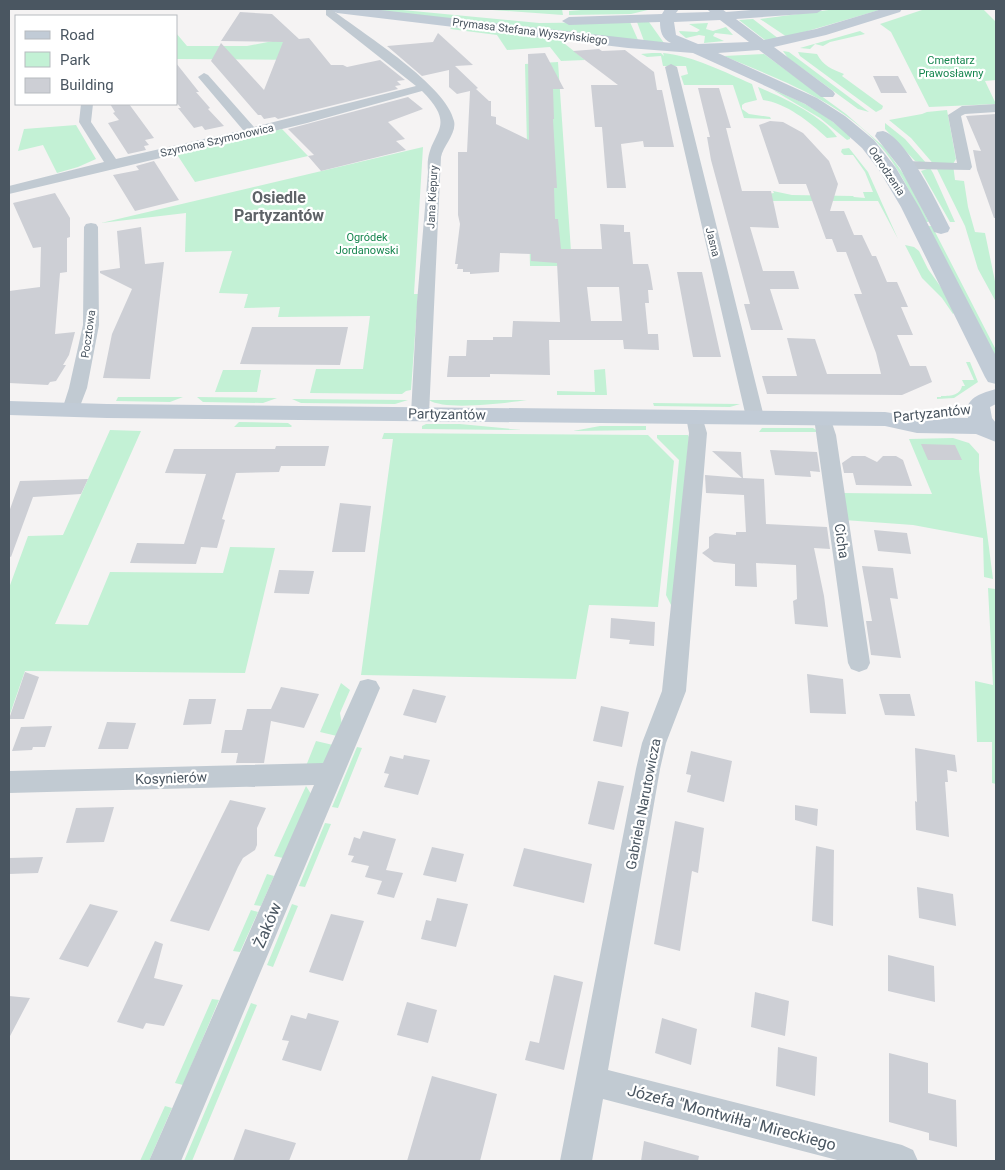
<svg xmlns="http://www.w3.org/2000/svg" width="1005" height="1170" font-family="Roboto,sans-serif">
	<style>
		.green { fill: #c3f1d5 }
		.building { fill: #cdcfd5; fill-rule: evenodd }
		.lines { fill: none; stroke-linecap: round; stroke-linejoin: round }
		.street { fill: #c1cad2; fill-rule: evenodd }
		.secondary { fill: #c1cbd6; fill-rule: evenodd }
		.labels { text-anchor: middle; stroke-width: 4.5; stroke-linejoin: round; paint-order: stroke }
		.far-street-label { font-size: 11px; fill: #4a5661; stroke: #fff }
		.far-park-label { font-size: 11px; fill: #17864f; stroke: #fff }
		.street-label { font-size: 14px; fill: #4a5661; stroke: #fff }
		.far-district-label { font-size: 16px; font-weight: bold; fill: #5f6368; stroke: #fff }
		.near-street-label { font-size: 16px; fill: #4a5661; stroke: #fff }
	</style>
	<rect width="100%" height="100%" fill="#f5f3f3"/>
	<!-- green -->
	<path class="green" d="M357 9H392L539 23 630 22 638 40Z
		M478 9H562L563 15Z
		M593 9H652L631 14 569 15V11Z
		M836 9H883L787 37 760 19Z
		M925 9H983L996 22V80L985 81 996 104 929 107 891 32 880 24Z
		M753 19 779 39 765 40 739 20Z
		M637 22H649L664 43 644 41Z
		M708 23 706 29 713 31 726 27 733 35 715 33 713 36 724 41 704 43 705 36 699 35 686 38 680 33 679 31 697 32 700 30 689 24Z
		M452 27 560 40 585 60 561 61 550 47 507 50 497 35 450 29Z
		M860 31 865 34 830 42 823 46 815 44 810 49 800 48Z
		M176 33 187 46H247L283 39 306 60 176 59Z
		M783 51 789 52 869 112 858 109 788 58Z
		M798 52 817 54C823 66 832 69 844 74L842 76 883 106 882 109 876 112 800 56Z
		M652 53H661L664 56 663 53C694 56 724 72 752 84L757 100 745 103 742 105V109L749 114 770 117 771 119 744 118 733 85H684L681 76 688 74 686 66H663L661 56 647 57 641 54Z
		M764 54 846 114 884 147 905 176 929 222H926C913 199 902 174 886 153 847 103 780 80 724 56Z
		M558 62 572 266H530L525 64Z
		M758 87C782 97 823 116 837 137L827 138C810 122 786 103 763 100Z
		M773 90C803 101 827 115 850 136V139L847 140 820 118Z
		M947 110 956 159 953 164 955 180 964 181 968 207 975 232 985 233 996 286V302L978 269 965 226 936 167 911 138 889 120 922 114 927 112Z
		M885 123 905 139 927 164 915 161 885 129Z
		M76 125 96 159 78 167 57 173 43 145 18 151 24 129Z
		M282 129 308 156 195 182 176 153Z
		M423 147 414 294H418L411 390 406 391 402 394 310 393 316 369H363L370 316 278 317 280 307 244 308 248 294 219 293 232 251 185 252 186 213 101 223Z
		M849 148 868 172 898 239 878 201H771L768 194 774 193 773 191 792 195 853 196 854 197 865 198 863 192H873L865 172 853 155H844L841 152 842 149Z
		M930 168 933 173 955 222H950L921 171Z
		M928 226H932L996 350V359Z
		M905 245 914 247 919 251 928 269 948 297 955 312 953 314 942 298 922 278Z
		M966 362H970L978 382 954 398 937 399V397H941V396C949 396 960 396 962 386H965L962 380H974Z
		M605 369 607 395H557V391L595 392 594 370Z
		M223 370H261L257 392H215Z
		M118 397H183L170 402 116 401Z
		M197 397 277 398 263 403 203 402Z
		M292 399 408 400 395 404 301 403Z
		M429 400H527C506 403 445 411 429 400Z
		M653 403 740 404 730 407 654 406Z
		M239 422 288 423 292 426 291 427H234Z
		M426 424H460L522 430 422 429V426Z
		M600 426H646V430L573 431Z
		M762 428H813L819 432H759Z
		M110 430 141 431 55 624 88 625 110 572 223 573 230 547 275 548 245 673 25 671 9 717V588L28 536 63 535Z
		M384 433 648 435 674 461 658 607 589 605 576 679 361 675 393 439H382Z
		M657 435H688L689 437 672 607 666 595 679 460 657 438Z
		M953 438 969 443 979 454V470L993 579 984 577 983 538 913 525 844 520 841 493 932 494 909 439Z
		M988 588 995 589 996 604V784L992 783V742H977L975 681 993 685Z
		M341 683 350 690 340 713 342 725 337 736 320 732Z
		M316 741 333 745 324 765 306 766Z
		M357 747 362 748 338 808 332 807Z
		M306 786 311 794 283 858 274 856Z
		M325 823 331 824 305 887 299 886Z
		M267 874 274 876 261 906 254 905Z
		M292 904 298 906 273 967 267 965Z
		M251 910 258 912 240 952 233 951Z
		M212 999 219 1000 183 1085 175 1083Z
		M251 1003 257 1005 192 1161H184Z
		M165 1106 172 1108 149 1161H140Z"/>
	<!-- building -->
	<path class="building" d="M240 12 272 14 299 39 309 38 331 65H343L347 67 380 60 405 80 397 81 401 85 395 86 398 89 278 119 275 117 264 119 261 115H258L211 61 221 43 264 90 283 42 221 41Z
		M438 33 473 65 455 66 478 88 476 89 489 101H491V116L496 117V124L529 140 528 54 545 53 564 89H553L554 119H553L557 188H554L555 219H558L561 249H602L600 224 624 225V232H630L633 264H648L650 272 653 290H648L649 303H645L648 334H658L659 350 624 349 623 340H549L550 375 490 374V377H447L449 356H466L467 340H493V337H512L513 321 560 322 557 263 531 261V254L500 253 499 272 470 274V272H463V269H457L458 264H455L460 224 458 215V152H467L470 91 457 94 449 87V70L422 76 387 46 433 42ZM587 287H619L622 321H591Z
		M599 49 602 51 625 50 654 72 657 90H662L674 147H644L643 141 621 144 626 188H607L602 127H595L591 85H618L573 51Z
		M176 63 199 92H196L210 108 208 109 224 126 205 130 202 126 194 128 178 108H181L176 102Z
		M873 76H898L907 93H881Z
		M698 88H719L731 128H726L742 191H771L779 228 750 227 763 271H794L799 289H770L783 330H751L744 304H750L711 160 707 137H710Z
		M408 97 423 109 388 122 405 139 396 141 406 150 321 171 308 156 314 155 288 129Z
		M110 104H129L154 138 145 140 149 145 144 146 146 150 128 154 108 123 119 120 113 113 115 112Z
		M996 114V218H994L977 170 973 150 981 151 966 116Z
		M770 121 783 122 803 133 829 161 838 184 830 211H844L854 235H862L872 256H876L887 282H897L908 307H901L913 335H897L910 366H926L932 382 902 395 767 394 762 376H797L787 338 815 339 827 374H881L876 353 854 294H862L846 252H837L832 239H826L806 184H779L759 125Z
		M154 161 179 200 135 211 113 175 139 170 136 166Z
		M55 193 70 218V237L67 238V272L60 273 55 334 75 332 69 355 63 365H66L56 381 50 382 48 385 9 383V291L40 287 41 247 33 248 13 203Z
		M141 227 145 264 164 262 150 379 103 378 112 334 132 289 100 273V271L120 268 117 231Z
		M677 272H702L721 357H693Z
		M252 327H348L340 365 240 364Z
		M921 444 955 445 962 460H928Z
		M276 446H329L325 466H281L279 472 236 473 222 519 225 520 217 548 201 547 196 564 130 563 137 543 184 544 206 474 165 473 174 449H275Z
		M770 450 817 452 820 472 810 471 811 477 775 475Z
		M712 451 741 452 743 478 764 479 766 524 827 527 830 549 814 548 824 596 828 627 795 624 793 601 797 599 796 565 756 563 757 587 735 586V564L714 562 702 553 709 548V537L715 533 736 535V532H746L744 495 706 493 705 475 742 478Z
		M852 456H865L877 462 883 456H896L903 460 912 486 856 485 853 473H844L842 463Z
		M88 479 81 494 33 497 11 557 9 556V512L20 481Z
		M340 503 371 506 365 552H332Z
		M874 530 907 533 911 554 878 551Z
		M862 566 893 568 898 599 890 598 901 658 871 655 866 621H872Z
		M279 570 314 571 309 594 274 593Z
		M611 618 655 622 654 646 629 644 630 640 610 638Z
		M25 672 39 677 24 719H9Z
		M807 674 843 679 846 714 810 713Z
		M281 687 319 694 304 728 271 721 264 763H236L238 753H221L225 730H242L247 709H271Z
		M413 689 446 696 436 723 403 715Z
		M879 694H910L915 716 885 715Z
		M189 699H216L211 724 183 725Z
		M601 706 629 712 622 747 593 741Z
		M107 722 136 723 128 749H98Z
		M52 726 45 747H33L32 750 12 751 21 727Z
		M915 748 955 755 957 772 947 770 948 782H945L949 837 916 830 915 801 917 802Z
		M691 751 732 761 724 802 687 792 691 775 686 774Z
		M404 755 430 760 418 795 384 787 389 774 384 773 390 756 403 759Z
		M598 781 624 786 614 830 588 824Z
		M230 800 266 808 257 828V845L255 850 243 858 238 867 209 931 170 921Z
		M795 805 818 809 817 826 795 820Z
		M114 807 104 842 66 843 76 808Z
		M675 821 704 828 698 873 692 871 680 951 654 944Z
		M363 831 396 839 386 870 403 873 394 898 377 894 382 881 365 877 369 866 351 862 354 856 348 855 354 837 360 839Z
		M816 846 834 850 833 926 812 921Z
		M432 847 464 854 456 882 423 875Z
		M524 848 592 864 584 903 513 886Z
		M43 857 38 873 9 874V858Z
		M917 887 953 894 956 926 919 918Z
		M437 898 468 904 456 947 421 939 426 920 431 921Z
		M90 904 118 911 88 967 59 959Z
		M331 914 364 921 343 981 309 972Z
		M155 941 163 944 154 978 183 985 164 1026 146 1023 143 1029 117 1022Z
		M888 955 934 966 935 1002 888 991Z
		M554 975 583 982 564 1070 525 1060 530 1041 539 1043Z
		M755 992 789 1001 785 1036 751 1027Z
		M9 996 30 998 9 1038Z
		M407 1002 437 1010 428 1043 397 1035Z
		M308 1013 339 1021 321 1071 282 1060 289 1041 282 1040 291 1015 306 1019Z
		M662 1018 697 1029 691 1065 655 1053Z
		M778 1047 817 1057 815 1096 776 1086Z
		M889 1053 928 1063V1093L956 1100 957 1147 929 1140V1133L889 1122Z
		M432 1076 497 1094 480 1161H407Z
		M245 1129 296 1143 289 1161H233Z
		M644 1141 699 1156 698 1161H641Z"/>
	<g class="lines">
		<!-- street -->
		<path class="street" d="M326 9H336L335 12C364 34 447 86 454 121 457 133 443 146 441 157L429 414 426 418 420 420 414 418 411 414 417 302 428 172C424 132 462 131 422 91L307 123 9 194V186L104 162 79 122 81 104H93L91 122 116 159 243 130 198 77 204 73 208 75 254 127 416 86 326 15Z
			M671 64 677 67 764 417 761 421 755 423 749 421 746 417 665 67Z
			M996 104V112L965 114 961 116 972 167 970 170 907 169 900 165 907 161 957 163 948 115 962 106Z
			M91 223 96 224 98 227 99 325 87 388 77 414 71 416 65 414 62 410 69 388 83 325 84 227 86 224Z
			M695 411 701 413 707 433 686 691 666 743 660 769 608 1070 902 1145 913 1150 918 1161H841L603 1099 592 1161H560L636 769 642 743 662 691 689 433 686 417 689 413Z
			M823 412 829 414 836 435 870 663 867 669 859 672 851 669 848 663 814 418 817 414Z
			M368 679 376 681 380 688 181 1161H149L314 785 9 793V771L323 763 360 681Z"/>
		<!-- secondary -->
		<path class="secondary" d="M330 9H372L671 43C662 39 660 31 660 22L569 25 562 21 569 17 662 14 665 9H679L676 13 710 12 707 9H722L726 12 765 9H824L817 13 736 19 764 40 816 29 882 9H902L900 12 826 35 774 47 833 91 835 94 833 97H821L759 50 718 53 817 98 845 116 874 140 896 168 919 207 996 356V384L988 382 985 377 901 207 879 170 862 148 833 122 805 104 693 53 628 48 337 13ZM720 20 749 42 698 44 676 35 674 22Z
			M883 131C906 137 939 206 950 228L948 232 941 234 934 232 932 228 900 168 875 136 877 132Z
			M996 389V404L990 407 992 418 996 423V442L976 434 917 433 885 426 107 418 9 415V401L107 404 885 412 917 417 968 418C962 399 981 393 996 389Z"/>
	</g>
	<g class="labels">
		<!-- far-street labels -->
		<g class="far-street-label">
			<text transform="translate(530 31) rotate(7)" y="4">Prymasa Stefana Wyszyńskiego</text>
			<text transform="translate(217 140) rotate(-13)" y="4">Szymona Szymonowica</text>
			<text transform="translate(887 171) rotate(56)" y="4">Odrodzenia</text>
			<text transform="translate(432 197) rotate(-87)" y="4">Jana Kiepury</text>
			<text transform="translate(713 242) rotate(76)" y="4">Jasna</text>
			<text transform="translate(88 334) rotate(-82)" y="4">Pocztowa</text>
		</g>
		<!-- far-park labels -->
		<g class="far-park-label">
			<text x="951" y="64">Cmentarz<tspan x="951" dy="13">Prawosławny</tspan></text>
			<text x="367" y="241">Ogródek<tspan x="367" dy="13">Jordanowski</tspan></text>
		</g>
		<!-- street labels -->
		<g class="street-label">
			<text transform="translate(932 413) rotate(-6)" y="5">Partyzantów</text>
			<text transform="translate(447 414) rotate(1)" y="5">Partyzantów</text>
			<text transform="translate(842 541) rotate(82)" y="5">Cicha</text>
			<text transform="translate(171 778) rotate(-2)" y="5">Kosynierów</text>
			<text transform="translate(643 804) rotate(-79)" y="5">Gabriela Narutowicza</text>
		</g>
		<!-- far-district labels -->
		<g class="far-district-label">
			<text x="279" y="203">Osiedle<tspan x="279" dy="18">Partyzantów</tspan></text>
		</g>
		<!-- near-street labels -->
		<g class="near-street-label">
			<text transform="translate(267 925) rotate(-67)" y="6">Żaków</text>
			<text transform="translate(732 1117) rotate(15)" y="6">Józefa "Montwiłła" Mireckiego</text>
		</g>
	</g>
	<!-- border -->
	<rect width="1005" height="1170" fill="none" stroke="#4a5661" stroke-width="20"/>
	<!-- legend -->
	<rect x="15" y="15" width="162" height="90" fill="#ffffff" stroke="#b7bbc0"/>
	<rect x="25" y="31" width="25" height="8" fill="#c1cbd6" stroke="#b7bbc0"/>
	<text x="60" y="40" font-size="15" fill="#4a5661">Road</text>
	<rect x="25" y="52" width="25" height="15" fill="#c3f1d5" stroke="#b7bbc0"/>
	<text x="60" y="65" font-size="15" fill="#4a5661">Park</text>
	<rect x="25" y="78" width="25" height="15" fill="#cdcfd5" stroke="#b7bbc0"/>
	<text x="60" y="90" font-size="15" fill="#4a5661">Building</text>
</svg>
